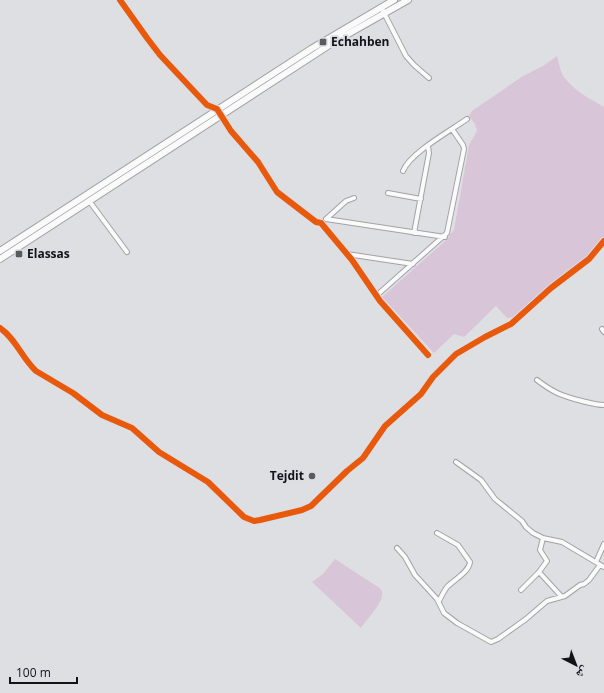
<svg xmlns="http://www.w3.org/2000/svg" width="604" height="693" font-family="'Open Sans','Noto Naskh Arabic',sans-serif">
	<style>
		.green { fill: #d8c5d7 }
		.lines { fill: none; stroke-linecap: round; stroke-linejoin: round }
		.minor-casing { stroke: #a3a3a6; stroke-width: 6 }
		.secondary-casing { stroke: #a3a3a6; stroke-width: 8 }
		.minor { stroke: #fafafb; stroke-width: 4 }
		.secondary { stroke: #fafafb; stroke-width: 6 }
		.cycleway-casing { stroke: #dcdee5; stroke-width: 8 }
		.cycleway { stroke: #e8590c; stroke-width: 6 }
		.poi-dot { fill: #595a5e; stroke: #dcdee5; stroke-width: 1.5 }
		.labels { text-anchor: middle; stroke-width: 4; stroke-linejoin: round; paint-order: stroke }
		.poi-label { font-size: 12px; font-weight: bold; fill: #121316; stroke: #dcdee5; text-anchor: start }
	</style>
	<rect width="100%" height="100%" fill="#dedfe3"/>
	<!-- green -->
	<path class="green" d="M557 56C559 62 560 72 564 77 574 91 589 98 604 107V238L582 262 514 317 507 318 496 306 464 337 454 334 434 353 382 297 444 242 454 230 469 145 477 131 475 124 469 116 472 111 523 76 543 66Z
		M335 559 378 587C381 589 383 591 382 595 382 604 366 620 361 628L312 582 323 574Z"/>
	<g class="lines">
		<defs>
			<path id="minor" d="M120 0 147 38 160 55 207 105 217 109 231 131 258 162 277 192 316 222 321 223 352 260 380 301 428 355
				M381 7 406 56 414 65 429 78
				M403 171C410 153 450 131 467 119
				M388 193 421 199
				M90 202 127 252
				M326 219 445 237
				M326 219 346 201 354 198
				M414 233 429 153 428 146
				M347 254 413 264
				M376 296 447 233 464 149 463 145 452 129
				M0 328C16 339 22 358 36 371L73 393 102 415 132 428 159 452 208 482 244 517 254 521 260 520 302 510 311 506 347 471 363 458 385 426 421 394 433 377 456 354 485 337 511 324 551 288 589 259 604 241
				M602 329 604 332
				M537 380C554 393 562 396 582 401 590 403 596 405 604 405
				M456 462 481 480 495 499 522 521 526 527 533 533 543 538 562 542 604 567
				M437 533 458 545 470 562C469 572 454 580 447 587 444 591 441 597 439 601
				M543 538 540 550 547 561 539 572 561 596
				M397 548 405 557 415 575 437 599 444 613 457 623 491 642 498 639 526 619 547 601 565 596 580 585 584 584 589 580 600 565
				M596 562 604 544
				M521 590 539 572"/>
			<path id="secondary" d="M0 251 311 49 394 0
				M0 259 334 42 408 0"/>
		</defs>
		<!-- minor casing -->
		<use href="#minor" class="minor-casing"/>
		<!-- secondary casing -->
		<use href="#secondary" class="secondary-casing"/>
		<!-- minor -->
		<use href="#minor" class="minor"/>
		<!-- secondary -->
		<use href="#secondary" class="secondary"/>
		<defs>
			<path id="cycleway" d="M120 0 147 38 160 55 207 105 217 109 231 131 258 162 277 192 316 222 321 223 352 260 380 301 428 355
				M0 328C16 339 22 358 36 371L73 393 102 415 132 428 159 452 208 482 244 517 254 521 260 520 302 510 311 506 347 471 363 458 385 426 421 394 433 377 456 354 485 337 511 324 551 288 589 259 604 241"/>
		</defs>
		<!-- cycleway casing -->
		<use href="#cycleway" class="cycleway-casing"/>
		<!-- cycleway -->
		<use href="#cycleway" class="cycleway"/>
	</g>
	<!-- markers -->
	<g class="poi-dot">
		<rect x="319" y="38" width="8" height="8" rx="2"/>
		<rect x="15" y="250" width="8" height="8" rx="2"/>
		<circle cx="312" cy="476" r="4"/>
	</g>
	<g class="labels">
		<!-- poi labels -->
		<g class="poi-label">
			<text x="331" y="46">Echahben</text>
			<text x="27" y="258">Elassas</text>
			<text x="304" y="480" text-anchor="end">Tejdit</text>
		</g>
	</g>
	<!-- north arrow -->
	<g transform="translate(576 665) rotate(138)" stroke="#dcdee5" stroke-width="3" paint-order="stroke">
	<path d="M0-3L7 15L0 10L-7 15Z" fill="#121316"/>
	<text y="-6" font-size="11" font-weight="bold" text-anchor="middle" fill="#121316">ش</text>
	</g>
	<!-- scale -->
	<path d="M10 677v6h67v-6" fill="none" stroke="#121316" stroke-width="2"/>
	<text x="16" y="677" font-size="12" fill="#121316" stroke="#dcdee5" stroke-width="3" paint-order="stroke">100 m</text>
</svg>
